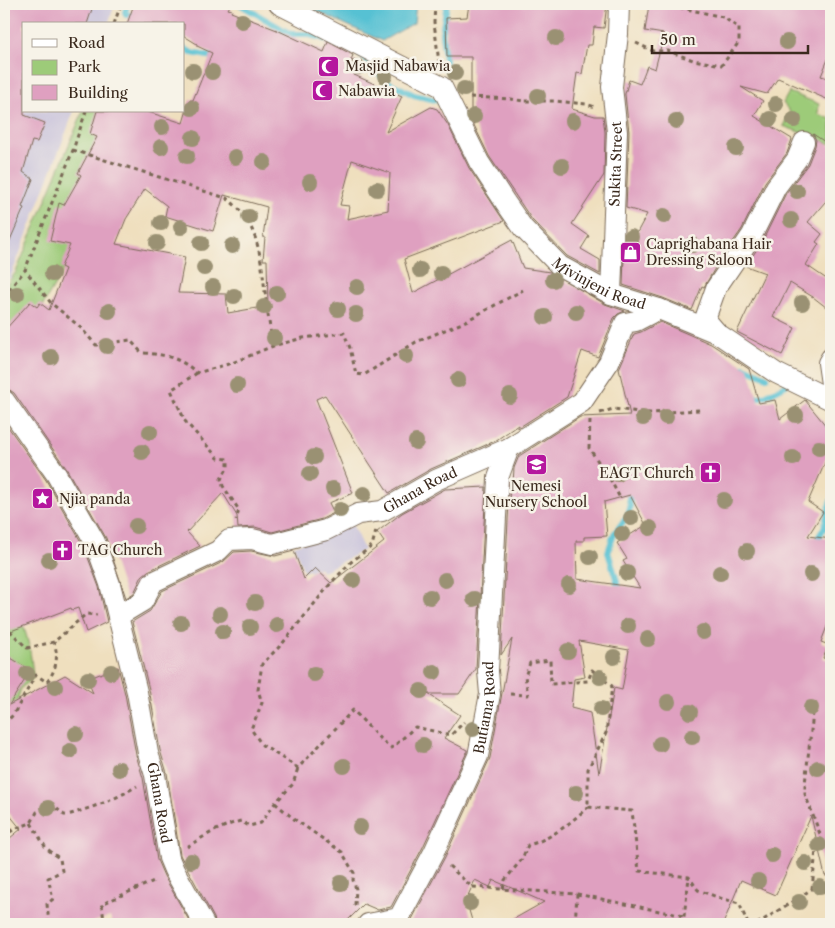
<svg xmlns="http://www.w3.org/2000/svg" width="835" height="928" font-family="'Libre Caslon Text',serif">
	<style>
		.industrial { fill: #c6c0da }
		.green { fill: #9dcb79; stroke: #6c7a4c }
		.water { fill: #57c1d3; stroke: #497678 }
		.lines { fill: none; stroke-linecap: round; stroke-linejoin: round }
		.stream { stroke: #57c1d3; stroke-width: 6 }
		.building { fill: #dfa0c0; fill-rule: evenodd }
		.street-casing { stroke: #7a6956; stroke-width: 22 }
		.path { stroke: #7a6956; stroke-width: 3; stroke-dasharray: 4 4; stroke-linecap: butt }
		.street { stroke: #fff; stroke-width: 20 }
		.tree { fill: #9a9173 }
		.labels { text-anchor: middle; stroke-width: 5; stroke-linejoin: round; paint-order: stroke }
		.poi-label { font-size: 14px; fill: #3b2a1e; stroke: #f7f3e8; text-anchor: start }
		.street-label { font-size: 14px; fill: #3b2a1e; stroke: #f7f3e8 }
	</style>
	<rect width="100%" height="100%" fill="#f7f3e8"/>
	<filter id="ink" filterUnits="userSpaceOnUse"><feTurbulence type="fractalNoise" baseFrequency=".02" numOctaves="2"/><feDisplacementMap in="SourceGraphic" scale="10" xChannelSelector="R" yChannelSelector="G"/><feConvolveMatrix kernelMatrix="1 2 1 2 8 2 1 2 1" color-interpolation-filters="sRGB"/></filter>
	<filter id="wash" filterUnits="userSpaceOnUse"><feTurbulence type="fractalNoise" baseFrequency=".0096" numOctaves="4" result="noise"/><feDisplacementMap in="SourceGraphic" scale="20" xChannelSelector="R" yChannelSelector="G"/><feGaussianBlur stdDeviation="1.12" result="paint"/><feColorMatrix in="noise" values="0 0 0 0 0 0 0 0 0 0 0 0 0 0 0 0 0 1.4 0 .05"/><feComposite in="paint" operator="in"/></filter>
	<g filter="url(#wash)">
		<rect width="100%" height="100%" fill="#efdfbe"/>
		<!-- industrial -->
		<path class="industrial" d="M4 4H115L108 24H24V111H74L10 279 4 274Z
			M352 524 364 550 322 572 319 567 317 569 315 567 310 572 309 570 304 572 294 546Z"/>
		<!-- green -->
		<path class="green" d="M789 92 819 104 818 114 831 119V144L783 126 790 112 783 103Z
			M83 111H155L4 373V288L16 272Z
			M4 604C8 606 13 609 16 613 28 628 32 660 33 678L21 688 14 711 4 727Z"/>
		<!-- water -->
		<path class="water" d="M301 4H416L414 23 382 41Z"/>
		<g class="lines">
			<!-- stream -->
			<path class="stream" d="M128 4 125 12 126 15H133L138 17
				M239 4 291 34H306L321 38 341 46
				M184 48 192 53 218 58
				M361 55 386 81 414 95 440 101
				M446 69 442 33 447 4
				M744 367 767 377
				M750 399 765 396 786 385
				M821 430 827 428 831 421
				M815 543 824 528 831 501
				M621 591 619 588 608 552 614 534 628 515 630 508 629 496 635 490"/>
		</g>
		<g id="blocks">
			<!-- building -->
			<path class="building" d="M4 4H79L92 9 87 24H24V115L45 123 37 142 32 141 23 172 33 179 22 207 24 208 4 254Z
				M134 4H231L228 9 232 10 231 12 277 30 324 52 328 42 353 55 351 60 358 63 354 75 402 96 386 132 431 107 437 109 448 125 469 168 504 221 404 259 413 293 512 240 523 268 550 272 605 304 625 311 618 314 614 318 598 357 582 351 567 397 518 428V425L495 441 431 469 389 493 325 395 316 399 353 493 329 503 334 513 322 519 272 532 255 527 238 528 237 516 223 493 187 532 200 546 148 571 142 576 134 593 126 598 106 538 66 468 14 393 4 386V331L30 302 37 307 40 303 49 310 65 269 61 267 70 245 50 241 59 203 64 205 81 175 78 173 97 137 90 134 97 111H145L183 123 190 100H193L212 53 197 46V44L184 36V24H127ZM352 160 390 173 388 210 347 219 349 206 340 205ZM145 189 167 206 165 216 213 231 224 195 267 207 263 237H265L263 260H267L268 306 228 313 226 294 178 293 185 257 116 244 126 219Z
				M469 4H607L604 28 594 27 592 45H587L582 74 577 73 572 109 595 116H603L605 132 604 175 572 224 589 236 581 249 600 260V274L567 256 532 220 489 156 471 119V57H447L446 18 467 17Z
				M649 4H814L831 9V52L821 76 831 79V101L778 78 767 94 741 87 763 101 754 116 792 139 787 153 765 182 742 229 718 263 704 287 702 286 692 310 663 298 623 285 624 257 647 214 626 208 629 132 625 94 629 80 640 84 647 66 655 69 664 34 645 31Z
				M813 134 831 146V195L808 222 822 234 816 242 819 244 806 265 831 282V311L813 297 790 283 773 317 795 328 782 355 737 332 765 273 746 266 763 240 786 193 808 164 815 146 816 140Z
				M660 322 711 344 749 369 759 403 775 400 780 419 805 400 831 432V449L808 502 823 512 808 536 831 539V616L821 642 829 645 823 658 831 661V875L825 876 811 816 776 895 741 880 723 924H505L544 902 493 880 490 887 475 880 466 900 473 924H414L410 923 445 857 490 758 512 639 501 655 510 483H513L514 468 519 456 580 417 630 415 619 369 634 334 641 332ZM630 495 646 525 617 543 627 559 623 561 640 588 577 579 576 541H584V537L607 536 604 502ZM579 641 629 650 622 690 614 688 599 774 590 713 571 708 574 679 585 677Z
				M6 424 46 480 84 547 99 587 107 622 86 632 78 608 72 610 71 608 11 631 4 620V426Z
				M486 487 476 669 459 694H428L460 715 444 738 467 750V752L423 847 391 907 378 910 364 904 344 924H216L214 918 180 855 167 773 160 750 149 689 132 622 150 611 162 591 223 562 234 552 251 551 275 556 294 551 304 579 315 568 331 583 384 542 377 532 402 513 445 489Z
				M4 654 31 670 9 705 65 675 93 693 87 679 118 667 125 694 136 755 143 778 157 860 164 876 191 924H113L110 917 87 924H4V843L21 829 4 808Z"/>
		</g>
	</g>
	<g filter="url(#ink)">
		<use href="#blocks" fill-opacity="0" stroke="#7a6956" stroke-width="1"/>
		<g class="lines">
			<defs>
				<g id="street">
					<path id="s1" d="M279 4 442 87 479 162 505 202 523 228 560 266 611 294 659 309 717 333 776 373 831 400"/>
					<path id="s2" d="M611 294 617 132 612 87 618 34 619 4"/>
					<path d="M717 333 705 319 716 288 752 235 776 187 797 159 804 142"/>
					<path d="M831 358 828 363 831 384"/>
					<path id="s3" d="M4 400 56 474 95 542 110 584 137 692 148 753 155 775 169 858 174 870 204 924"/>
					<path id="s4" d="M118 616 143 601 153 582 218 551 229 540 252 539 272 544 326 530 358 514 382 511 436 480 509 448 582 402 609 362 625 323 636 321 659 309"/>
					<path id="s5" d="M368 924 399 918 434 852 478 756 490 694 488 671 498 478 509 448"/>
				</g>
			</defs>
			<!-- street casing -->
			<use href="#street" class="street-casing"/>
			<!-- path -->
			<path class="path" d="M435 4 434 22 439 63
				M114 24 121 4
				M636 43 653 51H668L693 60 722 65 739 42V28L723 17 664 4
				M470 97 511 99 523 101H555L586 104 595 107
				M86 111 73 150 25 270 51 303 80 327 96 345 130 340 142 353C164 354 181 358 197 373L232 363 273 346 303 338 344 333 350 348 356 374 364 375 416 342 462 323 523 290
				M73 150 226 198C258 220 261 257 265 292 267 310 270 328 273 346
				M4 296 25 270
				M197 373 171 390 185 421 218 458 228 459V467L221 479 223 486 239 510 236 520
				M600 413 613 409 650 413 701 410
				M590 421 589 448 610 479 620 498
				M376 531 372 546 351 562 331 583 282 644 262 664 258 690 262 703 251 729 262 745 298 768 353 710 382 741 392 748 415 727 451 735 464 722
				M4 625 27 648 54 642 86 614 97 615
				M510 694 528 695 525 676 530 663 550 660 551 684 588 681 592 670 612 686 606 733 588 769V807L632 811 639 871 689 877 698 890 720 898 739 903 748 924
				M4 724 13 715 36 675 47 682C56 670 59 658 54 642
				M4 741 8 758 4 759
				M275 803 294 819 342 852 354 873 353 880 356 889 355 905 357 908
				M31 823 46 848 60 859 62 871 48 878 53 899 47 904 49 924
				M4 837 14 829 31 823 37 812 55 807 64 815C71 815 77 812 83 810 105 803 117 798 137 786
				M187 847C204 836 221 826 241 821L249 826 261 823 275 803 293 784 298 768
				M449 866 472 887 577 894 575 924
				M503 889 505 880 522 859 528 845C552 839 570 823 588 807
				M812 889 816 850 820 834 805 794V784L813 713
				M577 894 684 916
				M94 924 104 922 102 904 156 880
				M681 924 684 916 689 878
				M757 924 812 889 831 885"/>
			<!-- street -->
			<use href="#street" class="street"/>
		</g>
		<!-- trees -->
		<g class="tree">
			<circle cx="242" cy="21" r="8"/>
			<circle cx="556" cy="38" r="8"/>
			<circle cx="787" cy="42" r="8"/>
			<circle cx="358" cy="67" r="8"/>
			<circle cx="193" cy="71" r="8"/>
			<circle cx="212" cy="72" r="8"/>
			<circle cx="455" cy="73" r="8"/>
			<circle cx="385" cy="76" r="8"/>
			<circle cx="464" cy="89" r="8"/>
			<circle cx="538" cy="96" r="8"/>
			<circle cx="776" cy="104" r="8"/>
			<circle cx="192" cy="108" r="8"/>
			<circle cx="474" cy="116" r="8"/>
			<circle cx="770" cy="119" r="8"/>
			<circle cx="794" cy="120" r="8"/>
			<circle cx="573" cy="121" r="8"/>
			<circle cx="676" cy="121" r="8"/>
			<circle cx="162" cy="127" r="8"/>
			<circle cx="193" cy="138" r="8"/>
			<circle cx="161" cy="147" r="8"/>
			<circle cx="736" cy="148" r="8"/>
			<circle cx="187" cy="156" r="8"/>
			<circle cx="235" cy="157" r="8"/>
			<circle cx="264" cy="162" r="8"/>
			<circle cx="562" cy="166" r="8"/>
			<circle cx="310" cy="182" r="8"/>
			<circle cx="377" cy="189" r="8"/>
			<circle cx="797" cy="191" r="8"/>
			<circle cx="664" cy="216" r="8"/>
			<circle cx="249" cy="217" r="8"/>
			<circle cx="791" cy="220" r="8"/>
			<circle cx="161" cy="223" r="8"/>
			<circle cx="181" cy="227" r="8"/>
			<circle cx="631" cy="237" r="8"/>
			<circle cx="157" cy="243" r="8"/>
			<circle cx="201" cy="243" r="8"/>
			<circle cx="692" cy="245" r="8"/>
			<circle cx="232" cy="246" r="8"/>
			<circle cx="204" cy="268" r="8"/>
			<circle cx="420" cy="270" r="8"/>
			<circle cx="441" cy="273" r="8"/>
			<circle cx="52" cy="274" r="8"/>
			<circle cx="553" cy="280" r="8"/>
			<circle cx="213" cy="287" r="8"/>
			<circle cx="357" cy="287" r="8"/>
			<circle cx="277" cy="293" r="8"/>
			<circle cx="17" cy="294" r="8"/>
			<circle cx="234" cy="296" r="8"/>
			<circle cx="802" cy="303" r="8"/>
			<circle cx="264" cy="307" r="8"/>
			<circle cx="338" cy="309" r="8"/>
			<circle cx="109" cy="311" r="8"/>
			<circle cx="576" cy="312" r="8"/>
			<circle cx="356" cy="314" r="8"/>
			<circle cx="545" cy="317" r="8"/>
			<circle cx="274" cy="338" r="8"/>
			<circle cx="107" cy="346" r="8"/>
			<circle cx="406" cy="356" r="8"/>
			<circle cx="51" cy="357" r="8"/>
			<circle cx="458" cy="380" r="8"/>
			<circle cx="237" cy="385" r="8"/>
			<circle cx="510" cy="396" r="8"/>
			<circle cx="796" cy="415" r="8"/>
			<circle cx="666" cy="417" r="8"/>
			<circle cx="643" cy="418" r="8"/>
			<circle cx="150" cy="432" r="8"/>
			<circle cx="416" cy="442" r="8"/>
			<circle cx="819" cy="448" r="8"/>
			<circle cx="142" cy="452" r="8"/>
			<circle cx="314" cy="457" r="8"/>
			<circle cx="793" cy="458" r="8"/>
			<circle cx="310" cy="474" r="8"/>
			<circle cx="618" cy="474" r="8"/>
			<circle cx="333" cy="489" r="8"/>
			<circle cx="364" cy="494" r="8"/>
			<circle cx="724" cy="500" r="8"/>
			<circle cx="340" cy="510" r="8"/>
			<circle cx="631" cy="518" r="8"/>
			<circle cx="136" cy="526" r="8"/>
			<circle cx="650" cy="528" r="8"/>
			<circle cx="622" cy="534" r="8"/>
			<circle cx="747" cy="551" r="8"/>
			<circle cx="590" cy="557" r="8"/>
			<circle cx="49" cy="560" r="8"/>
			<circle cx="627" cy="573" r="8"/>
			<circle cx="720" cy="573" r="8"/>
			<circle cx="811" cy="574" r="8"/>
			<circle cx="353" cy="580" r="8"/>
			<circle cx="445" cy="580" r="8"/>
			<circle cx="569" cy="585" r="8"/>
			<circle cx="430" cy="597" r="8"/>
			<circle cx="474" cy="599" r="8"/>
			<circle cx="255" cy="603" r="8"/>
			<circle cx="220" cy="614" r="8"/>
			<circle cx="181" cy="623" r="8"/>
			<circle cx="277" cy="625" r="8"/>
			<circle cx="628" cy="626" r="8"/>
			<circle cx="250" cy="627" r="8"/>
			<circle cx="223" cy="632" r="8"/>
			<circle cx="703" cy="632" r="8"/>
			<circle cx="648" cy="639" r="8"/>
			<circle cx="568" cy="651" r="8"/>
			<circle cx="614" cy="657" r="8"/>
			<circle cx="111" cy="672" r="8"/>
			<circle cx="434" cy="672" r="8"/>
			<circle cx="27" cy="674" r="8"/>
			<circle cx="314" cy="674" r="8"/>
			<circle cx="600" cy="677" r="8"/>
			<circle cx="88" cy="679" r="8"/>
			<circle cx="55" cy="687" r="8"/>
			<circle cx="421" cy="691" r="8"/>
			<circle cx="668" cy="702" r="8"/>
			<circle cx="811" cy="708" r="8"/>
			<circle cx="601" cy="709" r="8"/>
			<circle cx="690" cy="712" r="8"/>
			<circle cx="473" cy="729" r="8"/>
			<circle cx="76" cy="734" r="8"/>
			<circle cx="692" cy="737" r="8"/>
			<circle cx="660" cy="744" r="8"/>
			<circle cx="423" cy="745" r="8"/>
			<circle cx="70" cy="751" r="8"/>
			<circle cx="344" cy="766" r="8"/>
			<circle cx="818" cy="768" r="8"/>
			<circle cx="119" cy="769" r="8"/>
			<circle cx="576" cy="793" r="8"/>
			<circle cx="48" cy="808" r="8"/>
			<circle cx="360" cy="827" r="8"/>
			<circle cx="819" cy="845" r="8"/>
			<circle cx="772" cy="855" r="8"/>
			<circle cx="191" cy="861" r="8"/>
			<circle cx="805" cy="863" r="8"/>
			<circle cx="758" cy="881" r="8"/>
			<circle cx="341" cy="883" r="8"/>
			<circle cx="820" cy="887" r="8"/>
			<circle cx="799" cy="902" r="8"/>
			<circle cx="470" cy="903" r="8"/>
		</g>
	</g>
	<!-- icons -->
	<defs>
		<symbol id="mosque-square" viewBox="-11 -11 22 22"><rect x="-9" y="-9" width="18" height="18" rx="4" fill="#b5179e" stroke="#f7f3e8"/><path d="M3.5-4.9A6 6 0 1 0 3.5 4.9A5 5 0 1 1 3.5-4.9Z" fill="#fff"/></symbol>
		<symbol id="shop-square" viewBox="-11 -11 22 22"><rect x="-9" y="-9" width="18" height="18" rx="4" fill="#b5179e" stroke="#f7f3e8"/><path d="M-5-2.5h2.3a2.7 3.5 0 0 1 5.4 0H5L5.5 6h-11ZM-1.5-2.5h3a1.5 2.3 0 0 0-3 0Z" fill="#fff"/></symbol>
		<symbol id="school-square" viewBox="-11 -11 22 22"><rect x="-9" y="-9" width="18" height="18" rx="4" fill="#b5179e" stroke="#f7f3e8"/><path d="M0-5L7-2L0 1L-7-2ZM-4 1L0 2.5L4 1V4Q0 6-4 4Z" fill="#fff"/></symbol>
		<symbol id="church-square" viewBox="-11 -11 22 22"><rect x="-9" y="-9" width="18" height="18" rx="4" fill="#b5179e" stroke="#f7f3e8"/><path d="M-1.2-6h2.4v3.5h3.3v2.4h-3.3V6h-2.4V-.1h-3.3v-2.4h3.3Z" fill="#fff"/></symbol>
		<symbol id="sight-square" viewBox="-11 -11 22 22"><rect x="-9" y="-9" width="18" height="18" rx="4" fill="#b5179e" stroke="#f7f3e8"/><path d="M0-6L1.8-2.2L6-1.7L2.9 1.2L3.7 5.4L0 3.3L-3.7 5.4L-2.9 1.2L-6-1.7L-1.8-2.2Z" fill="#fff"/></symbol>
	</defs>
	<g fill-rule="evenodd">
		<use href="#mosque-square" x="316" y="54" width="25" height="25"/>
		<use href="#mosque-square" x="310" y="78" width="25" height="25"/>
		<use href="#shop-square" x="618" y="240" width="25" height="25"/>
		<use href="#school-square" x="524" y="452" width="25" height="25"/>
		<use href="#church-square" x="698" y="460" width="25" height="25"/>
		<use href="#sight-square" x="30" y="486" width="25" height="25"/>
		<use href="#church-square" x="50" y="538" width="25" height="25"/>
	</g>
	<g class="labels">
		<!-- poi labels -->
		<g class="poi-label">
			<text x="345" y="71">Masjid Nabawia</text>
			<text x="338" y="96">Nabawia</text>
			<text x="646" y="249">Caprighabana Hair<tspan x="646" dy="16">Dressing Saloon</tspan></text>
			<text x="694" y="478" text-anchor="end">EAGT Church</text>
			<text x="536" y="491" text-anchor="middle">Nemesi<tspan x="536" dy="16">Nursery School</tspan></text>
			<text x="59" y="504">Njia panda</text>
			<text x="78" y="555">TAG Church</text>
		</g>
		<!-- street labels -->
		<g class="street-label">
			<text dy="5" stroke="none"><textPath href="#s2" startOffset="130">Sukita Street</textPath></text>
			<text dy="5" stroke="none"><textPath href="#s1" startOffset="442">Mivinjeni Road</textPath></text>
			<text dy="5" stroke="none"><textPath href="#s4" startOffset="341">Ghana Road</textPath></text>
			<text dy="5" stroke="none"><textPath href="#s5" startOffset="261">Butiama Road</textPath></text>
			<text dy="5" stroke="none"><textPath href="#s3" startOffset="438">Ghana Road</textPath></text>
		</g>
	</g>
	<!-- margin -->
	<rect width="835" height="928" fill="none" stroke="#f7f3e8" stroke-width="20"/>
	<!-- legend -->
	<rect x="22" y="22" width="162" height="90" fill="#f7f3e8" stroke="#aca397"/>
	<rect x="32" y="39" width="25" height="8" fill="#ffffff" stroke="#aca397"/>
	<text x="68" y="48" font-size="15" fill="#3b2a1e">Road</text>
	<rect x="32" y="60" width="25" height="15" fill="#9dcb79" stroke="#aca397"/>
	<text x="68" y="72" font-size="15" fill="#3b2a1e">Park</text>
	<rect x="32" y="85" width="25" height="15" fill="#dfa0c0" stroke="#aca397"/>
	<text x="68" y="98" font-size="15" fill="#3b2a1e">Building</text>
	<!-- scale -->
	<path d="M652 45v8h156v-8" fill="none" stroke="#3b2a1e" stroke-width="2.5"/>
	<text x="660" y="45" font-size="15" fill="#3b2a1e" stroke="#f7f3e8" stroke-width="4" paint-order="stroke">50 m</text>
</svg>
